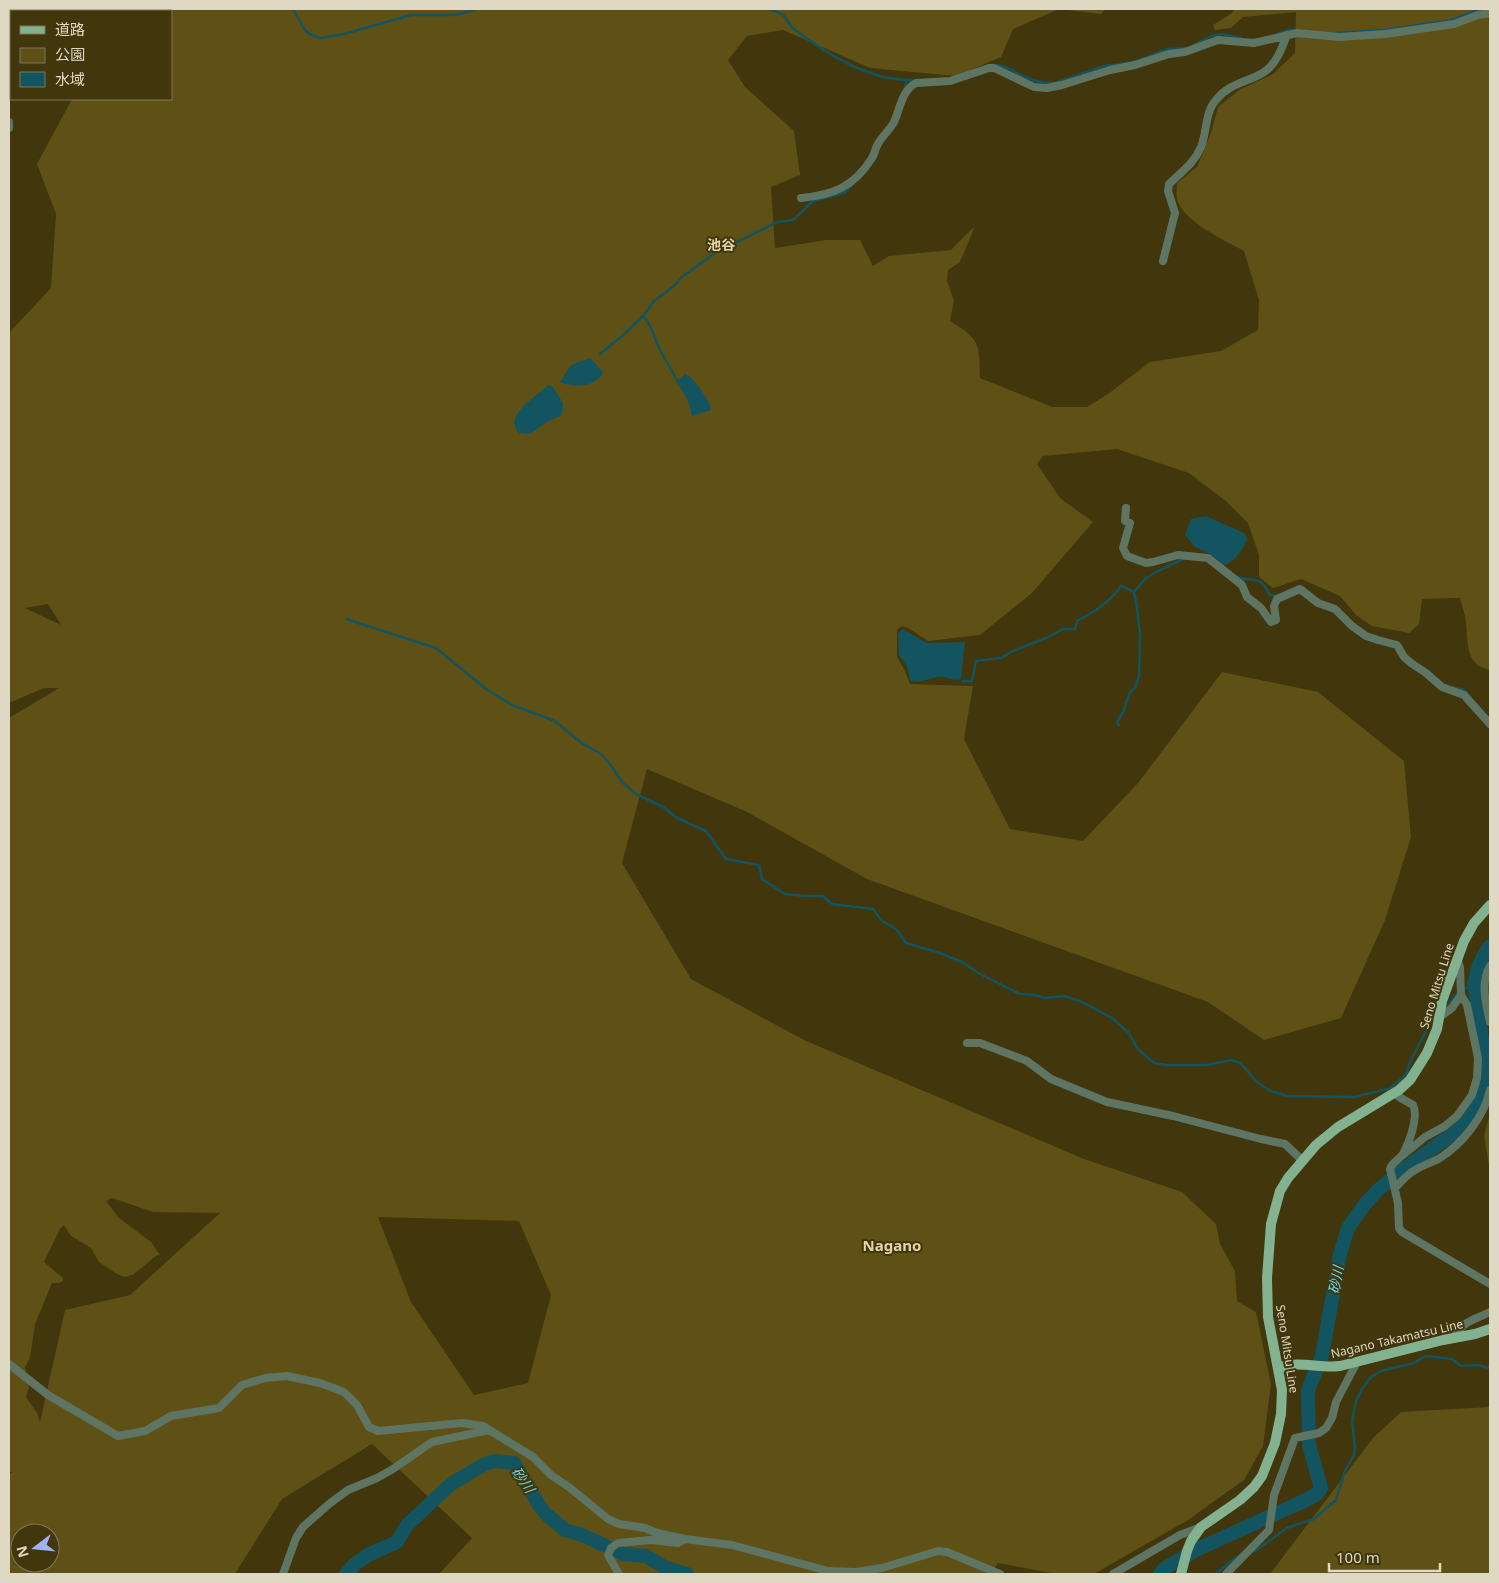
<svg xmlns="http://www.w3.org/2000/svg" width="1499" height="1583" font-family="'Noto Sans','Noto Sans JP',sans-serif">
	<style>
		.green { fill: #5f5015; fill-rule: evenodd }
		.water { fill: #125561 }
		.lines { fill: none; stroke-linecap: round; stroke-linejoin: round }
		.stream { stroke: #125561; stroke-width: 2.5 }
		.river { stroke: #125561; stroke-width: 14 }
		.minor { stroke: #5e7564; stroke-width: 8 }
		.major { stroke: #83b290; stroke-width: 10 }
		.labels { text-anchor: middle; stroke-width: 4; stroke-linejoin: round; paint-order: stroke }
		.street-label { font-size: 12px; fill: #dfd9c3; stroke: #41360c }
		.neighbourhood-label { font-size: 14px; font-weight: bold; fill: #e2d5a9; stroke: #41360c }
		.water-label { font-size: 14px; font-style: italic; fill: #62dbf4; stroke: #41360c }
		.quarter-label { font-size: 15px; font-weight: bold; fill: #e2d5a9; stroke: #41360c }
	</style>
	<rect width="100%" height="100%" fill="#41360c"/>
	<!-- green -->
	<path class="green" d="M132 9H1105L1101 14 1059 9 1013 29 1001 57 956 76 870 68 783 30 747 36 728 60 745 87 794 131 800 175 771 187 775 248 826 240H860L873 266 889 256 951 250 975 226 960 262 948 270 947 281 954 301 950 321C981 340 979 343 980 378L1052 407H1087L1108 394 1150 362 1221 351 1258 330 1259 300 1244 251C1226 241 1182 221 1177 199 1176 194 1177 188 1177 183L1197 167 1211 133 1218 107 1239 90 1273 74 1295 53 1296 12 1243 17 1231 28 1215 30 1213 25 1232 13 1234 9H1490V670C1465 665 1468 642 1466 622 1465 614 1462 606 1460 598L1422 599 1419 624 1409 633 1372 626 1356 615 1340 596 1301 579 1273 588 1259 577V555L1248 523 1227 502 1189 473 1117 449 1043 456 1037 464 1060 498 1093 522 1032 593 980 635 928 641 908 628 902 626 897 630V657L905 671 910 684 973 686 964 739 1010 829 1083 841 1138 783 1222 672 1318 692 1404 761 1411 837 1385 920 1341 1018 1264 1040 1208 1002 867 879 747 812 647 769 622 863 691 979 804 1040 1084 1159 1182 1192 1216 1224 1220 1244 1235 1271 1237 1301 1256 1312 1271 1384 1263 1446 1244 1480 1188 1520 1094 1574H1056L998 1563 990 1574H439L472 1538 372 1444 282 1499 235 1574H9V1474L13 1472H9V718L59 688H44L9 703V333L51 288 56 214 37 164 72 99H171V11H129ZM48 604 61 625 25 608ZM112 1198 153 1212 220 1213 130 1295 65 1310 40 1422 37 1413 26 1397 29 1387 25 1367 30 1358 35 1324 52 1283H59L63 1281V1278L44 1262 60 1229 64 1225 71 1236 91 1248 99 1262 117 1274 125 1277 134 1274 156 1256 160 1255 151 1242 119 1218 106 1201ZM378 1217 519 1221 551 1295 528 1383 474 1395 411 1302ZM20 1533H50V1563H20Z
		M1490 1114V1171L1484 1136Z
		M1490 1407V1574H1270L1373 1438 1401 1412Z"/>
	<!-- water -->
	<path class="water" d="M590 358 602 371 603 374C592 388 576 387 561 383L560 382 571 365Z
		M685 374C693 376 711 402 711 410L692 416C690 403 684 392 676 382Z
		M548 385 553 387 563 403 562 415 547 422 530 434 519 433C502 415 538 396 548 385Z
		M1206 516 1244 533 1247 538C1245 547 1234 563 1224 565L1210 554 1195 547 1185 535 1191 519Z
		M902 629 927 643 965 642 961 679C952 682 945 675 937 677 929 679 919 684 910 680L907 666 899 655 898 634Z"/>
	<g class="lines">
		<!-- stream -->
		<path class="stream" d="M293 9 305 30 310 34 321 38 344 34 411 15H452L460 14 476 9
			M769 9C773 11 779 12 783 15 788 20 790 26 795 30 830 56 871 82 916 80
			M1335 33 1385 30 1452 20 1481 9
			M1278 34 1288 30H1295
			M1192 46 1211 36 1222 34 1241 38
			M992 65C1006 64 1017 75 1030 79 1038 82 1046 83 1055 83L1104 66 1134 62 1168 49 1185 48
			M904 90 907 80
			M643 316 650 326 660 350 678 382
			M600 354 622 336 643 316 654 301 674 286 682 277 715 253 777 222 793 220 813 201 844 193 852 185
			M1237 577C1257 584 1257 572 1270 595L1278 596
			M346 619 436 648 486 689 512 705 555 721 580 742 601 754 610 764 622 782 636 794 663 807 677 818 706 831 726 859 759 865 762 879 785 894 805 896H823L832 904 873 909 881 920 897 930 906 943 940 953 962 962 980 974 1020 994 1034 995 1045 998 1064 996 1080 1001 1112 1018 1128 1032 1138 1049 1154 1063 1167 1065H1207L1231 1060 1240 1063 1258 1083 1271 1091 1287 1096 1354 1097 1388 1089 1398 1082 1406 1074 1411 1060 1433 1018
			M962 681H972L976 661 1001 658 1013 651 1046 638 1063 629H1075L1077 621C1094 612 1110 602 1121 586L1134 592 1146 578 1158 571 1185 558
			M1451 687 1462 689 1467 693
			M1119 726 1117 722 1123 712 1130 692 1135 688 1139 676 1140 634 1136 601 1134 593
			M1463 990 1474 983
			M1447 1008 1455 995 1458 993
			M1251 1552 1255 1551 1287 1528 1314 1519 1336 1500 1345 1471 1354 1455 1355 1448 1352 1421 1356 1401 1362 1389 1371 1377 1381 1371 1414 1363 1426 1356 1452 1359 1461 1366 1478 1365 1488 1368 1490 1366
			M1215 1574C1224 1568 1231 1559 1241 1555"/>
		<!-- river -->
		<path class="river" d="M346 1574 355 1564 368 1555 397 1542 407 1525 451 1484 485 1464 495 1461 514 1463 540 1507 547 1515 565 1530 582 1535 623 1554 646 1556 666 1568 687 1574
			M1160 1574 1165 1568 1198 1549 1304 1501 1317 1494 1321 1488 1309 1445 1308 1390 1322 1356 1340 1254 1348 1228 1365 1204 1378 1190 1408 1166 1454 1133 1473 1111 1482 1091 1486 1067 1474 983 1479 965 1485 953 1490 946"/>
		<!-- minor -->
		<path class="minor" d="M62 11 64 9
			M9 32 11 33
			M9 122V128
			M801 198C833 195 854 187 872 158 875 154 875 148 878 144 882 136 890 130 894 122 900 109 902 90 916 83L950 81 989 68H994L1034 87 1047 88 1062 85 1110 70 1135 65 1169 54 1185 52 1218 40 1254 43 1297 33 1339 37 1385 34 1454 24 1478 15 1490 13
			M1163 261 1175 213 1168 191 1169 184C1181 172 1194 164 1201 147 1207 132 1205 112 1216 100 1232 80 1254 82 1268 69 1278 60 1282 47 1287 35
			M1126 508 1125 521 1130 523 1123 548 1127 556 1146 563 1153 562 1178 555 1208 558 1242 585 1247 597 1261 608 1271 622 1276 620 1274 606 1277 599 1300 589 1318 603 1335 609 1352 626 1366 636 1378 640 1397 645 1404 657 1411 663 1426 673 1442 687 1464 695 1490 724
			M1490 966C1480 984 1486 1003 1490 1022
			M1440 1017 1452 1008 1461 995
			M967 1043H980L1027 1061 1051 1079 1107 1102 1173 1116 1261 1139 1285 1144 1302 1160
			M1395 1092 1399 1097 1413 1105C1419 1117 1409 1143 1403 1154 1399 1160 1392 1162 1390 1169L1398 1203 1399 1228 1402 1232 1490 1284
			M1403 1155 1425 1137 1445 1126 1457 1116 1472 1095 1477 1078 1478 1058 1467 1005 1461 995 1460 967 1457 958
			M1395 1188C1400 1183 1406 1176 1412 1172 1420 1166 1431 1163 1440 1158 1463 1143 1484 1117 1490 1090
			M1454 1338C1462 1321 1474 1320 1490 1312
			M9 1364 48 1395 118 1436 145 1431 171 1416 219 1408 242 1385 265 1378 287 1376 320 1383 344 1392 357 1405 369 1427 378 1431 462 1423 483 1426 533 1457 551 1475 569 1487 608 1519 619 1524 645 1528 657 1533 685 1539 732 1545 828 1571 856 1572 882 1568 938 1551 947 1552 1000 1574
			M283 1574 296 1538 303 1527 329 1504 348 1490 377 1478 393 1469 432 1442 489 1430
			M619 1574 608 1555 611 1548 618 1543 651 1540 678 1543 685 1539
			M1113 1574 1180 1535 1201 1527
			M1226 1574 1269 1530 1274 1495 1295 1438 1319 1433 1326 1428 1332 1418 1336 1402 1357 1362"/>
		<!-- major -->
		<path class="major" d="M1279 1368C1300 1360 1318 1369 1340 1366L1443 1340 1475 1334 1490 1329
			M1181 1574 1187 1551 1191 1541 1201 1527 1240 1500 1254 1487 1262 1476 1275 1443 1281 1414 1282 1390 1268 1317 1267 1278 1271 1224 1280 1191 1288 1178 1316 1145 1338 1127 1399 1090 1410 1080 1427 1053 1437 1029 1442 1001 1464 941 1474 923 1490 905"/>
	</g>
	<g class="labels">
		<!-- street labels -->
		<g class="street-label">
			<text transform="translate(1437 986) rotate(-73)" y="4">Seno Mitsu Line</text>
			<text transform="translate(1397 1339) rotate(-13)" y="4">Nagano Takamatsu Line</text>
			<text transform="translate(1287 1349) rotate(81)" y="4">Seno Mitsu Line</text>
		</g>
		<!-- neighbourhood labels -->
		<g class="neighbourhood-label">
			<text x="721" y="250">池谷</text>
		</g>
		<!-- water labels -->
		<g class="water-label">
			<text transform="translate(1336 1280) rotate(-80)" y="5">砂川</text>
			<text transform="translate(523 1480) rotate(55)" y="5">砂川</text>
		</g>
		<!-- quarter labels -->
		<g class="quarter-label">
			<text x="892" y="1251">Nagano</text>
		</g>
	</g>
	<!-- border -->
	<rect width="1499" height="1583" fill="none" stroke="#dfd9c3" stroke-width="20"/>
	<!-- legend -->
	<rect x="10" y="10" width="162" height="90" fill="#41360c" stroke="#807755"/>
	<rect x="20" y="26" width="25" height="8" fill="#83b290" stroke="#807755"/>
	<text x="55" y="35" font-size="15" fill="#dfd9c3">道路</text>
	<rect x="20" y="48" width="25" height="15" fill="#5f5015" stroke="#807755"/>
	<text x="55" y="60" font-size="15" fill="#dfd9c3">公園</text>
	<rect x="20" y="72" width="25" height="15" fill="#125561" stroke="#807755"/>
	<text x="55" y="85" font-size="15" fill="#dfd9c3">水域</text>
	<!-- north arrow -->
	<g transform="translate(35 1548) rotate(254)"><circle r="24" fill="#41360c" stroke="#807755"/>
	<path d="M0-4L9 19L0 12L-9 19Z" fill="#a1b3fd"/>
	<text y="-8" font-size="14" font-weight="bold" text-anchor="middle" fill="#dfd9c3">N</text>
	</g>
	<!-- scale -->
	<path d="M1329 1563v8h111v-8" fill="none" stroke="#dfd9c3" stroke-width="2.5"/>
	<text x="1336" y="1563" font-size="15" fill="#dfd9c3" stroke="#41360c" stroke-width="4" paint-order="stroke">100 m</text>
</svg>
